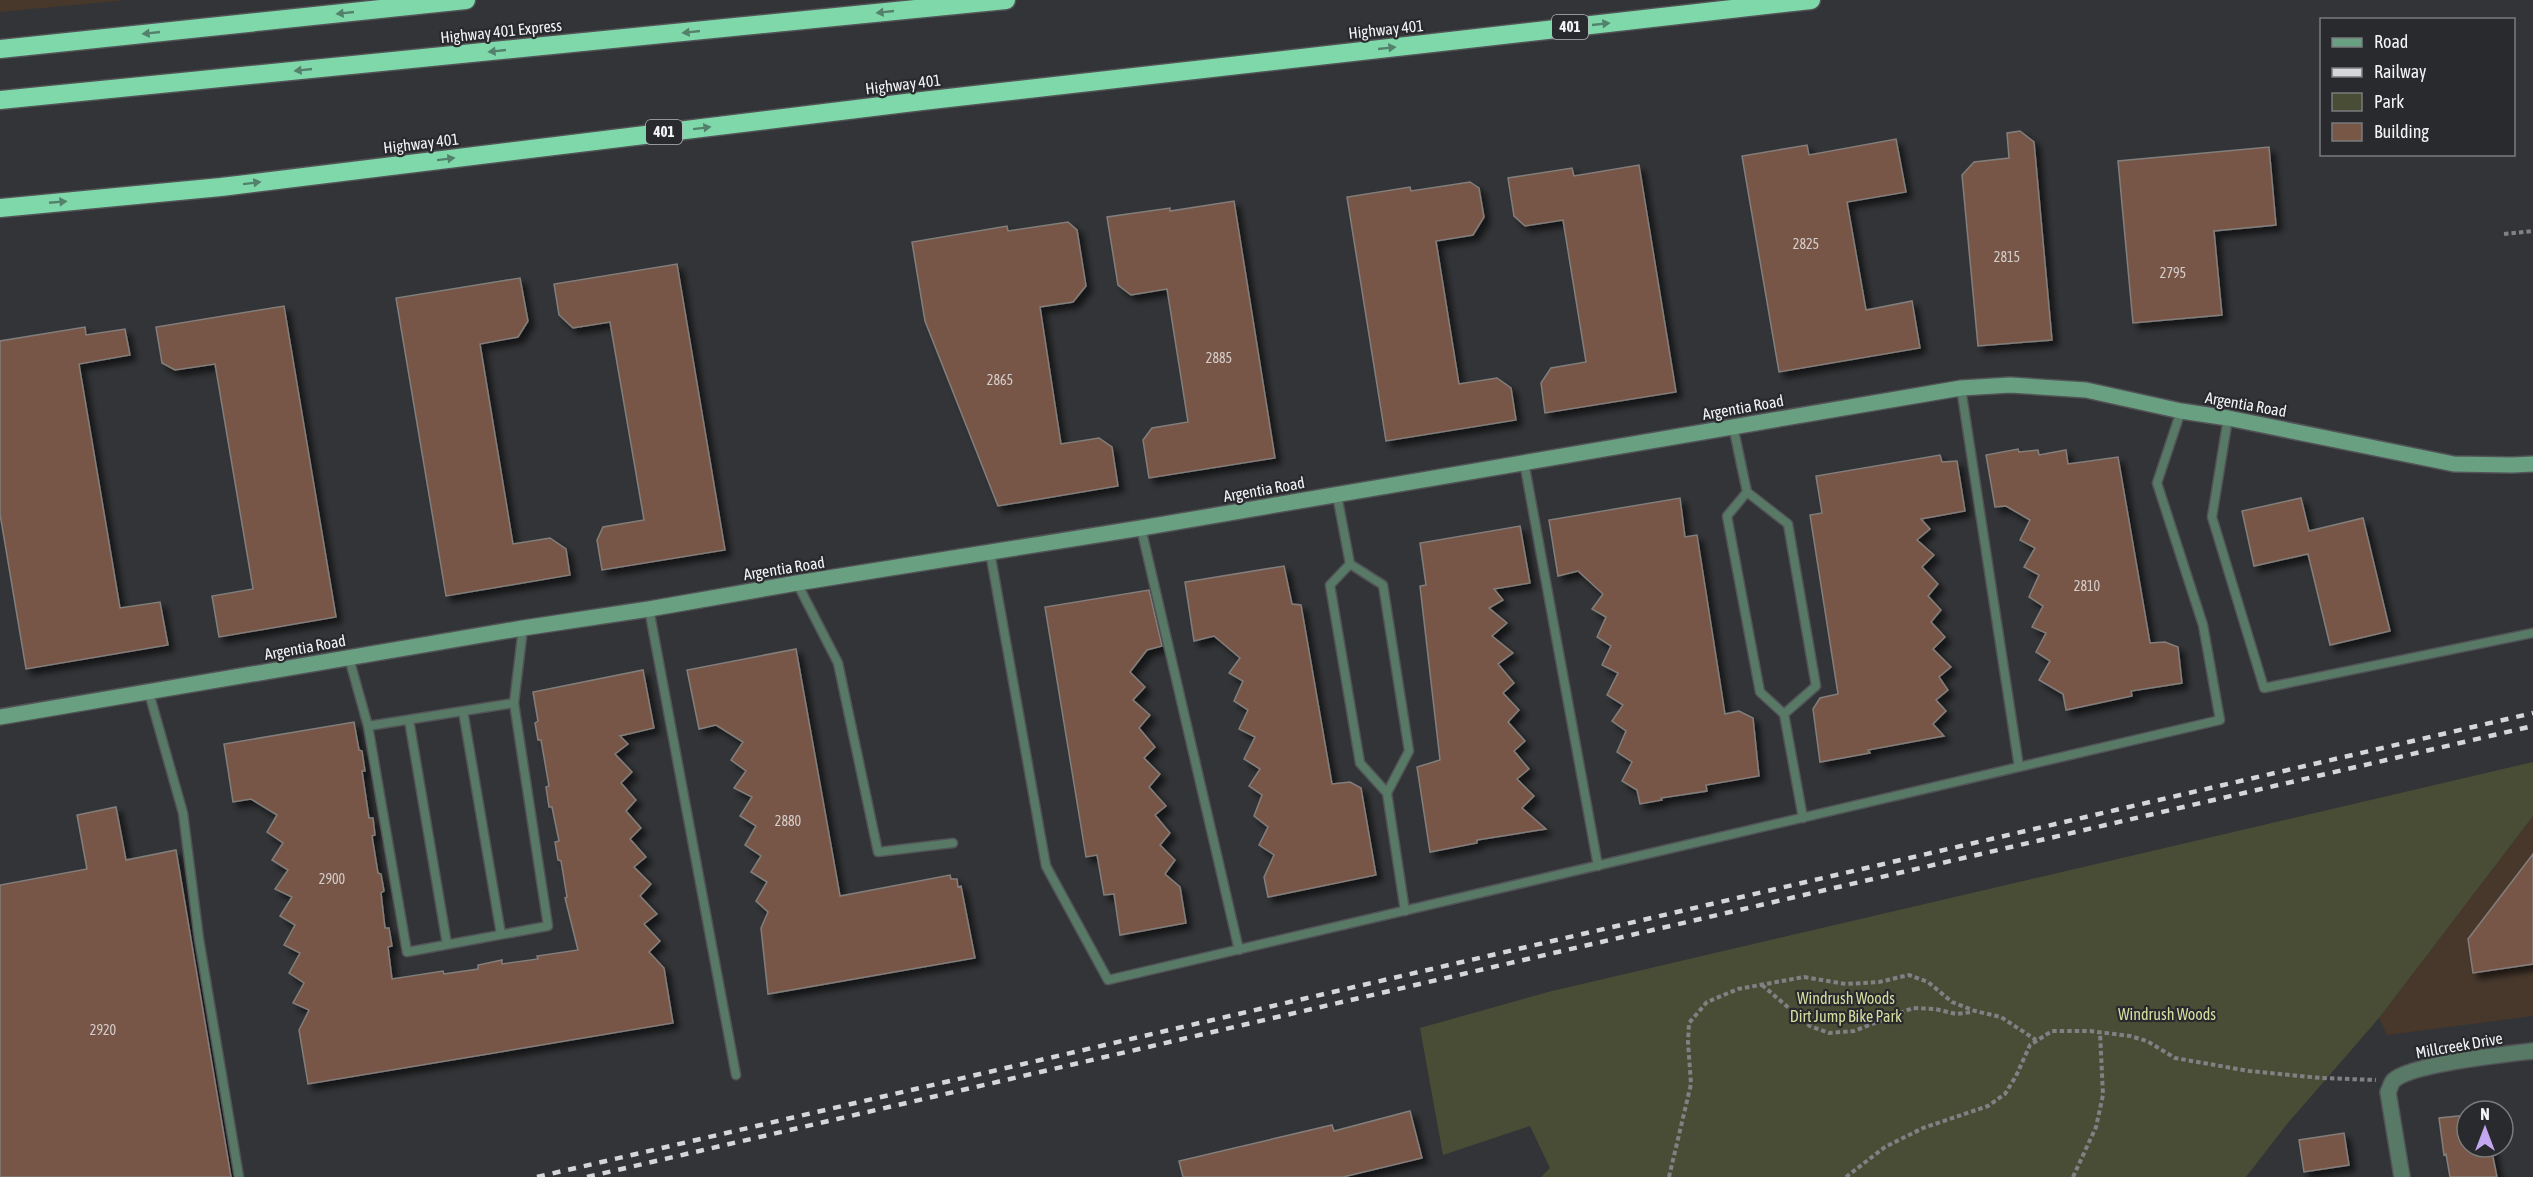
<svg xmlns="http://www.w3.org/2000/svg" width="2533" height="1177" font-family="'Asap Condensed',sans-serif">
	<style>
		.industrial { fill: #48382c }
		.green { fill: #4a4d36 }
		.building { fill: #785747; stroke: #827e7c; stroke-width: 1.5; filter: url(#shadow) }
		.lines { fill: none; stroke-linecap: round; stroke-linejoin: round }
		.lane-casing { stroke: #525356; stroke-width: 11 }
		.street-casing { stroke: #525356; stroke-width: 18 }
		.secondary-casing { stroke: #525356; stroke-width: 18 }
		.highway-casing { stroke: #525356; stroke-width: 21 }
		.path { stroke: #808184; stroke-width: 4; stroke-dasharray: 4.5 3; stroke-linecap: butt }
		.lane { stroke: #577966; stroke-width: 8 }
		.street { stroke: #577966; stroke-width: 15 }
		.secondary { stroke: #68a081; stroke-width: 15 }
		.highway { stroke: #7fd8a9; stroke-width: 18 }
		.rail { stroke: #d5d6d8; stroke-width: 4.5; stroke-dasharray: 8 8; stroke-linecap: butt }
		.oneway { fill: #54816b }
		.labels { text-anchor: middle; stroke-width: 4.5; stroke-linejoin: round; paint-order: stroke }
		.number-label { font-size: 14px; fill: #d4cdca }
		.shield { fill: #292a2d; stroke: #b6b7ba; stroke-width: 1.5 }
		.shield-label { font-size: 15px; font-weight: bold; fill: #f3f4f6 }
		.street-label { font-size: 16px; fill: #f3f4f6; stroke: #292a2d }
		.park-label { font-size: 16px; fill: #d5dda0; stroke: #292a2d }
	</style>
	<defs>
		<filter id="shadow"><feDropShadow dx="5.5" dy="5.5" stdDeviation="3" flood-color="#0009"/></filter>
	</defs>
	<rect width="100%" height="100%" fill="#333437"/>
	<!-- industrial -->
	<path class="industrial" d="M0 0H126L0 12Z
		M2533 816V1016L2387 1035 2379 1018Z"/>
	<!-- green -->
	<path class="green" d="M2533 762V816L2379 1018 2287 1124 2246 1177H1541L1550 1168 1530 1126 1443 1155 1420 1028 1548 992Z"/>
	<!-- building -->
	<path class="building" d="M2020 131 2034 142 2052 340 1978 346 1962 175 1974 162 2009 158 2007 133Z
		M1896 139 1906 192 1847 202 1866 310 1912 301 1920 348 1779 372 1742 156 1807 145 1809 155Z
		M2269 147 2276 225 2214 231 2222 315 2133 323 2118 161Z
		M1639 165 1676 392 1545 413 1541 383 1551 368 1586 362 1563 220 1525 226 1514 216 1508 178 1572 168 1574 176Z
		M1470 182 1479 188 1484 217 1473 235 1436 241 1459 384 1497 378 1511 388 1516 420 1386 441 1347 197 1410 187 1411 191Z
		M1234 201 1275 458 1149 478 1143 440 1152 428 1188 422 1167 289 1131 295 1118 285 1107 217 1170 208V211Z
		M1068 222 1077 230 1086 286 1073 302 1040 307 1061 444 1099 438 1112 447 1118 486 998 506 925 321 912 242 1007 226 1008 231Z
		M677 264 725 550 602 570 597 540 603 527 644 520 610 322 573 328 559 315 554 284Z
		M520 278 528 321 518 337 480 344 513 544 550 538 566 549 570 575 446 596 396 298Z
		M284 306 336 617 219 637 212 596 253 589 215 364 175 370 162 363 156 327Z
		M85 327 86 335 125 329 130 355 79 364 120 608 160 602 168 645 26 669 0 514V341Z
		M2018 449 2019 452 2038 450 2039 455 2066 450 2068 464 2118 457 2150 643 2165 642 2178 647 2182 683 2131 691 2132 696 2066 710 2063 694 2039 680 2050 661 2036 652 2046 633 2032 627 2043 606 2029 597 2039 575 2024 567 2035 548 2020 540 2030 520 2006 506 1995 507 1986 455Z
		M1940 455 1942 462 1957 461 1965 511 1921 519 1930 529 1917 540 1934 555 1922 567 1938 584 1928 596 1941 610 1931 622 1945 637 1933 649 1951 667 1939 677 1948 690 1936 700 1946 711 1933 724 1944 736 1868 750 1870 753 1820 762 1813 709 1820 698 1838 694 1810 515 1822 513 1816 476Z
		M1680 498 1685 537 1697 535 1725 714 1739 711 1753 718 1759 776 1706 785 1707 791 1661 798 1662 800 1640 804 1637 790 1622 781 1632 762 1617 752 1626 731 1612 721 1623 705 1607 695 1618 673 1602 665 1611 646 1597 637 1606 617 1592 609 1603 594 1578 571 1558 576 1549 520Z
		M2301 498 2309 531 2363 518 2390 631 2330 645 2308 554 2254 566 2242 511Z
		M1520 526 1530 583 1494 589 1503 600 1489 608 1507 623 1492 636 1513 653 1498 664 1514 683 1503 693 1519 710 1508 722 1525 741 1514 751 1529 769 1517 779 1534 796 1522 808 1546 829 1477 840V843L1430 852 1417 767 1440 760 1420 586 1426 585 1420 543Z
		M1284 566 1292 604 1301 605 1332 784 1350 782 1361 788 1376 875 1268 897 1264 877 1274 855 1259 845 1268 827 1254 816 1262 795 1249 786 1260 769 1244 759 1255 737 1239 729 1248 710 1234 701 1243 681 1229 673 1240 658 1214 636 1194 641 1185 582Z
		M1149 590 1162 646 1147 650 1130 672 1145 687 1133 700 1150 715 1139 728 1155 747 1144 758 1160 774 1149 787 1166 806 1155 815 1170 833 1160 845 1175 860 1165 874 1180 887 1186 923 1120 935 1114 894 1104 895 1097 855 1086 857 1045 607Z
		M796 649 840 896 950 875 951 879H957L958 887 961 886 975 958 768 994 761 928 768 912 756 901 767 882 751 872 761 856 745 845 756 826 740 816 752 797 734 788 746 771 731 760 743 742 716 725 699 729 687 670Z
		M643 670 654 728 620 736 628 744 615 754 632 772 621 783 636 800 626 811 641 828 630 839 646 857 634 867 651 884 640 896 657 914 644 924 660 941 649 952 664 968 673 1023 308 1084 299 1030 309 1010 293 1003 304 983 289 973 300 953 284 945 295 925 280 916 292 897 275 889 288 870 272 860 283 843 267 832 277 815 251 799 233 802 224 744 354 722 359 750 362 751 365 771H362L369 818H373L375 835 372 836 378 873 381 874 384 891 381 893 385 928H389L392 946 388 947 392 979 443 971 444 974 478 969V965L502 960V964L538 959 537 956 578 950 565 898 567 897 561 861 558 860 555 842 559 841 552 807H549L546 787 549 786 541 740H538L535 723 538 721 533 692Z
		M116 807 126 860 176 850 231 1177H0V885L87 869 77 815Z
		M2533 854V964L2473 973 2468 939Z
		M1410 1111 1422 1158 1343 1177H1183L1179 1161 1332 1125 1334 1131Z
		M2467 1115V1147H2491L2497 1177H2450L2446 1154 2444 1155 2439 1118Z
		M2344 1133 2349 1165 2304 1172 2299 1140Z"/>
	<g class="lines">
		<defs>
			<path id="lane" d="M1961 388 2019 767
				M2228 418 2212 517 2264 688 2533 633
				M1733 426 1747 492 1727 516 1760 692 1784 714 1803 818
				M1524 462 1598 866
				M1747 492 1788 524 1816 686 1784 714
				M1337 495 1350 564 1330 585 1360 763 1387 793 1405 911
				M1141 528 1239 950
				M990 552 1046 866 1108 980 2220 720 2203 625 2157 483 2181 411
				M1350 564 1383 585 1409 751 1387 793
				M797 583 838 663 878 852 953 843
				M649 609 736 1075
				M349 658 368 726 514 703
				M149 693 183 813 199 939 239 1177
				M463 711 501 934
				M409 720 447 944
				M368 726 407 952 548 926 514 703 523 628"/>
			<path id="street" d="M2402 1177 2388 1092C2390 1089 2391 1082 2394 1080 2412 1064 2506 1054 2533 1051"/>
			<path id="secondary" d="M0 717 523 628 649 609 797 583 1141 528 1961 388 2010 385 2086 390 2181 411 2228 418 2454 464 2512 465 2533 464"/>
			<path id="highway" d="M0 49 466 0
				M0 100 1006 0
				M0 208 221 187 922 101 1811 0"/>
		</defs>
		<!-- lane casing -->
		<use href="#lane" class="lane-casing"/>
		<!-- street casing -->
		<use href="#street" class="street-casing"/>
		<!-- secondary casing -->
		<use href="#secondary" class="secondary-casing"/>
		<!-- highway casing -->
		<use href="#highway" class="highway-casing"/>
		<!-- path -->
		<path class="path" d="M2504 234 2533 231
			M1762 985 1810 1026 1829 1033 1854 1031 1913 1008 1935 1009 1956 1014 1973 1012
			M1669 1177 1691 1084 1688 1042 1689 1023 1707 1002 1738 989 1804 977 1846 984 1879 982 1909 975 1928 982 1952 1002 1975 1011 2001 1017 2036 1040
			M1846 1177 1885 1147 1923 1128 1988 1106 2005 1094 2016 1076 2030 1045 2052 1031H2090L2130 1036 2147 1041 2175 1058 2249 1071 2321 1078 2376 1080
			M2073 1177 2096 1127 2103 1095 2100 1032"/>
		<!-- lane -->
		<use href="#lane" class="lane"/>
		<!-- street -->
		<use href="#street" class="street"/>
		<!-- secondary -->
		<use href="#secondary" class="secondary"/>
		<!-- highway -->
		<use href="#highway" class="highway"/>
		<!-- rail -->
		<path class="rail" d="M537 1177 2533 713
			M587 1177 2533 726"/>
	</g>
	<!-- one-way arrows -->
	<defs><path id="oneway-solid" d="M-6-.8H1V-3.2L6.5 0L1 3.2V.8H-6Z" transform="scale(1.5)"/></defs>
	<g class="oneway">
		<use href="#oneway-solid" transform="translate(885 12) rotate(174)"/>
		<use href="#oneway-solid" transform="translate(345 13) rotate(174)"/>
		<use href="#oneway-solid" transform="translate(1601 24) rotate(-6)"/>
		<use href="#oneway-solid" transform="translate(691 32) rotate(174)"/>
		<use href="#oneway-solid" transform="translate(151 33) rotate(174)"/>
		<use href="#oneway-solid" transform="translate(1387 48) rotate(-6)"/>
		<use href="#oneway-solid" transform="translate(497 51) rotate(174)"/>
		<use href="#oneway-solid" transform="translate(303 70) rotate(174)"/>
		<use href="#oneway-solid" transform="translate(702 128) rotate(-7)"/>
		<use href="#oneway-solid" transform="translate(446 159) rotate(-7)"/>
		<use href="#oneway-solid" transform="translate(252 183) rotate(-7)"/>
		<use href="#oneway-solid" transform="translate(58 202) rotate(-5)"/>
	</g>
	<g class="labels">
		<!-- number labels -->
		<g class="number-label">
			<text x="1806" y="249">2825</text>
			<text x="2007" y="262">2815</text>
			<text x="2173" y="278">2795</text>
			<text x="1219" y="363">2885</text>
			<text x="1000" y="385">2865</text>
			<text x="2087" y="591">2810</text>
			<text x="788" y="826">2880</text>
			<text x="332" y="884">2900</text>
			<text x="103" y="1035">2920</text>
		</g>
		<!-- shield labels -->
		<g class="shield">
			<rect x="1552" y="15" width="36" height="24" rx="4.5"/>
			<rect x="646" y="120" width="36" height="24" rx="4.5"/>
		</g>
		<g class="shield-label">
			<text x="1570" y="32">401</text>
			<text x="664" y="137">401</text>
		</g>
		<!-- street labels -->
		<g class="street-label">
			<text transform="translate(1386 29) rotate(-6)" y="6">Highway 401</text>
			<text transform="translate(501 31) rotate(-6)" y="6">Highway 401 Express</text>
			<text transform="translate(903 84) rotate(-7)" y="6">Highway 401</text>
			<text transform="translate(421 143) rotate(-7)" y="6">Highway 401</text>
			<text transform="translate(2246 404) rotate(10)" y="6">Argentia Road</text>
			<text transform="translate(1743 407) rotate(-10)" y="6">Argentia Road</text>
			<text transform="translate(1264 489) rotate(-10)" y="6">Argentia Road</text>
			<text transform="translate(784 568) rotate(-9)" y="6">Argentia Road</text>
			<text transform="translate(305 647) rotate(-10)" y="6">Argentia Road</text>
			<text transform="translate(2459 1045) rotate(-10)" y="6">Millcreek Drive</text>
		</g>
		<!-- park labels -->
		<g class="park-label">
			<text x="1846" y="1004">Windrush Woods<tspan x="1846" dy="18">Dirt Jump Bike Park</tspan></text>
			<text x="2167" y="1020">Windrush Woods</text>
		</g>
	</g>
	<!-- legend -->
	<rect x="2320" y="18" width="195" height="138" fill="#292a2d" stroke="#7a7b7d" stroke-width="1.5"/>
	<rect x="2332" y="38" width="30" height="9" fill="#68a081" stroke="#7a7b7d" stroke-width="1.5"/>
	<text x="2374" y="48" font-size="18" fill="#f3f4f6">Road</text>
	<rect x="2332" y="68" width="30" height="9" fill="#d5d6d8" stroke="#7a7b7d" stroke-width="1.5"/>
	<text x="2374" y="78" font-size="18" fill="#f3f4f6">Railway</text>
	<rect x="2332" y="93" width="30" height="18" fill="#4a4d36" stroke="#7a7b7d" stroke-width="1.5"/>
	<text x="2374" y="108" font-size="18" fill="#f3f4f6">Park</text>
	<rect x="2332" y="123" width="30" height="18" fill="#785747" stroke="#7a7b7d" stroke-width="1.5"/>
	<text x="2374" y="138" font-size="18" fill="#f3f4f6">Building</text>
	<!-- north arrow -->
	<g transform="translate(2485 1129)"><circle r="28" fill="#292a2d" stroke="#7a7b7d" stroke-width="1.5"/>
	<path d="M0-4.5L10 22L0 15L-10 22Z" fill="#c4a7f1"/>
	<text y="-9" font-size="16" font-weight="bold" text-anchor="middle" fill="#f3f4f6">N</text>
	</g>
</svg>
